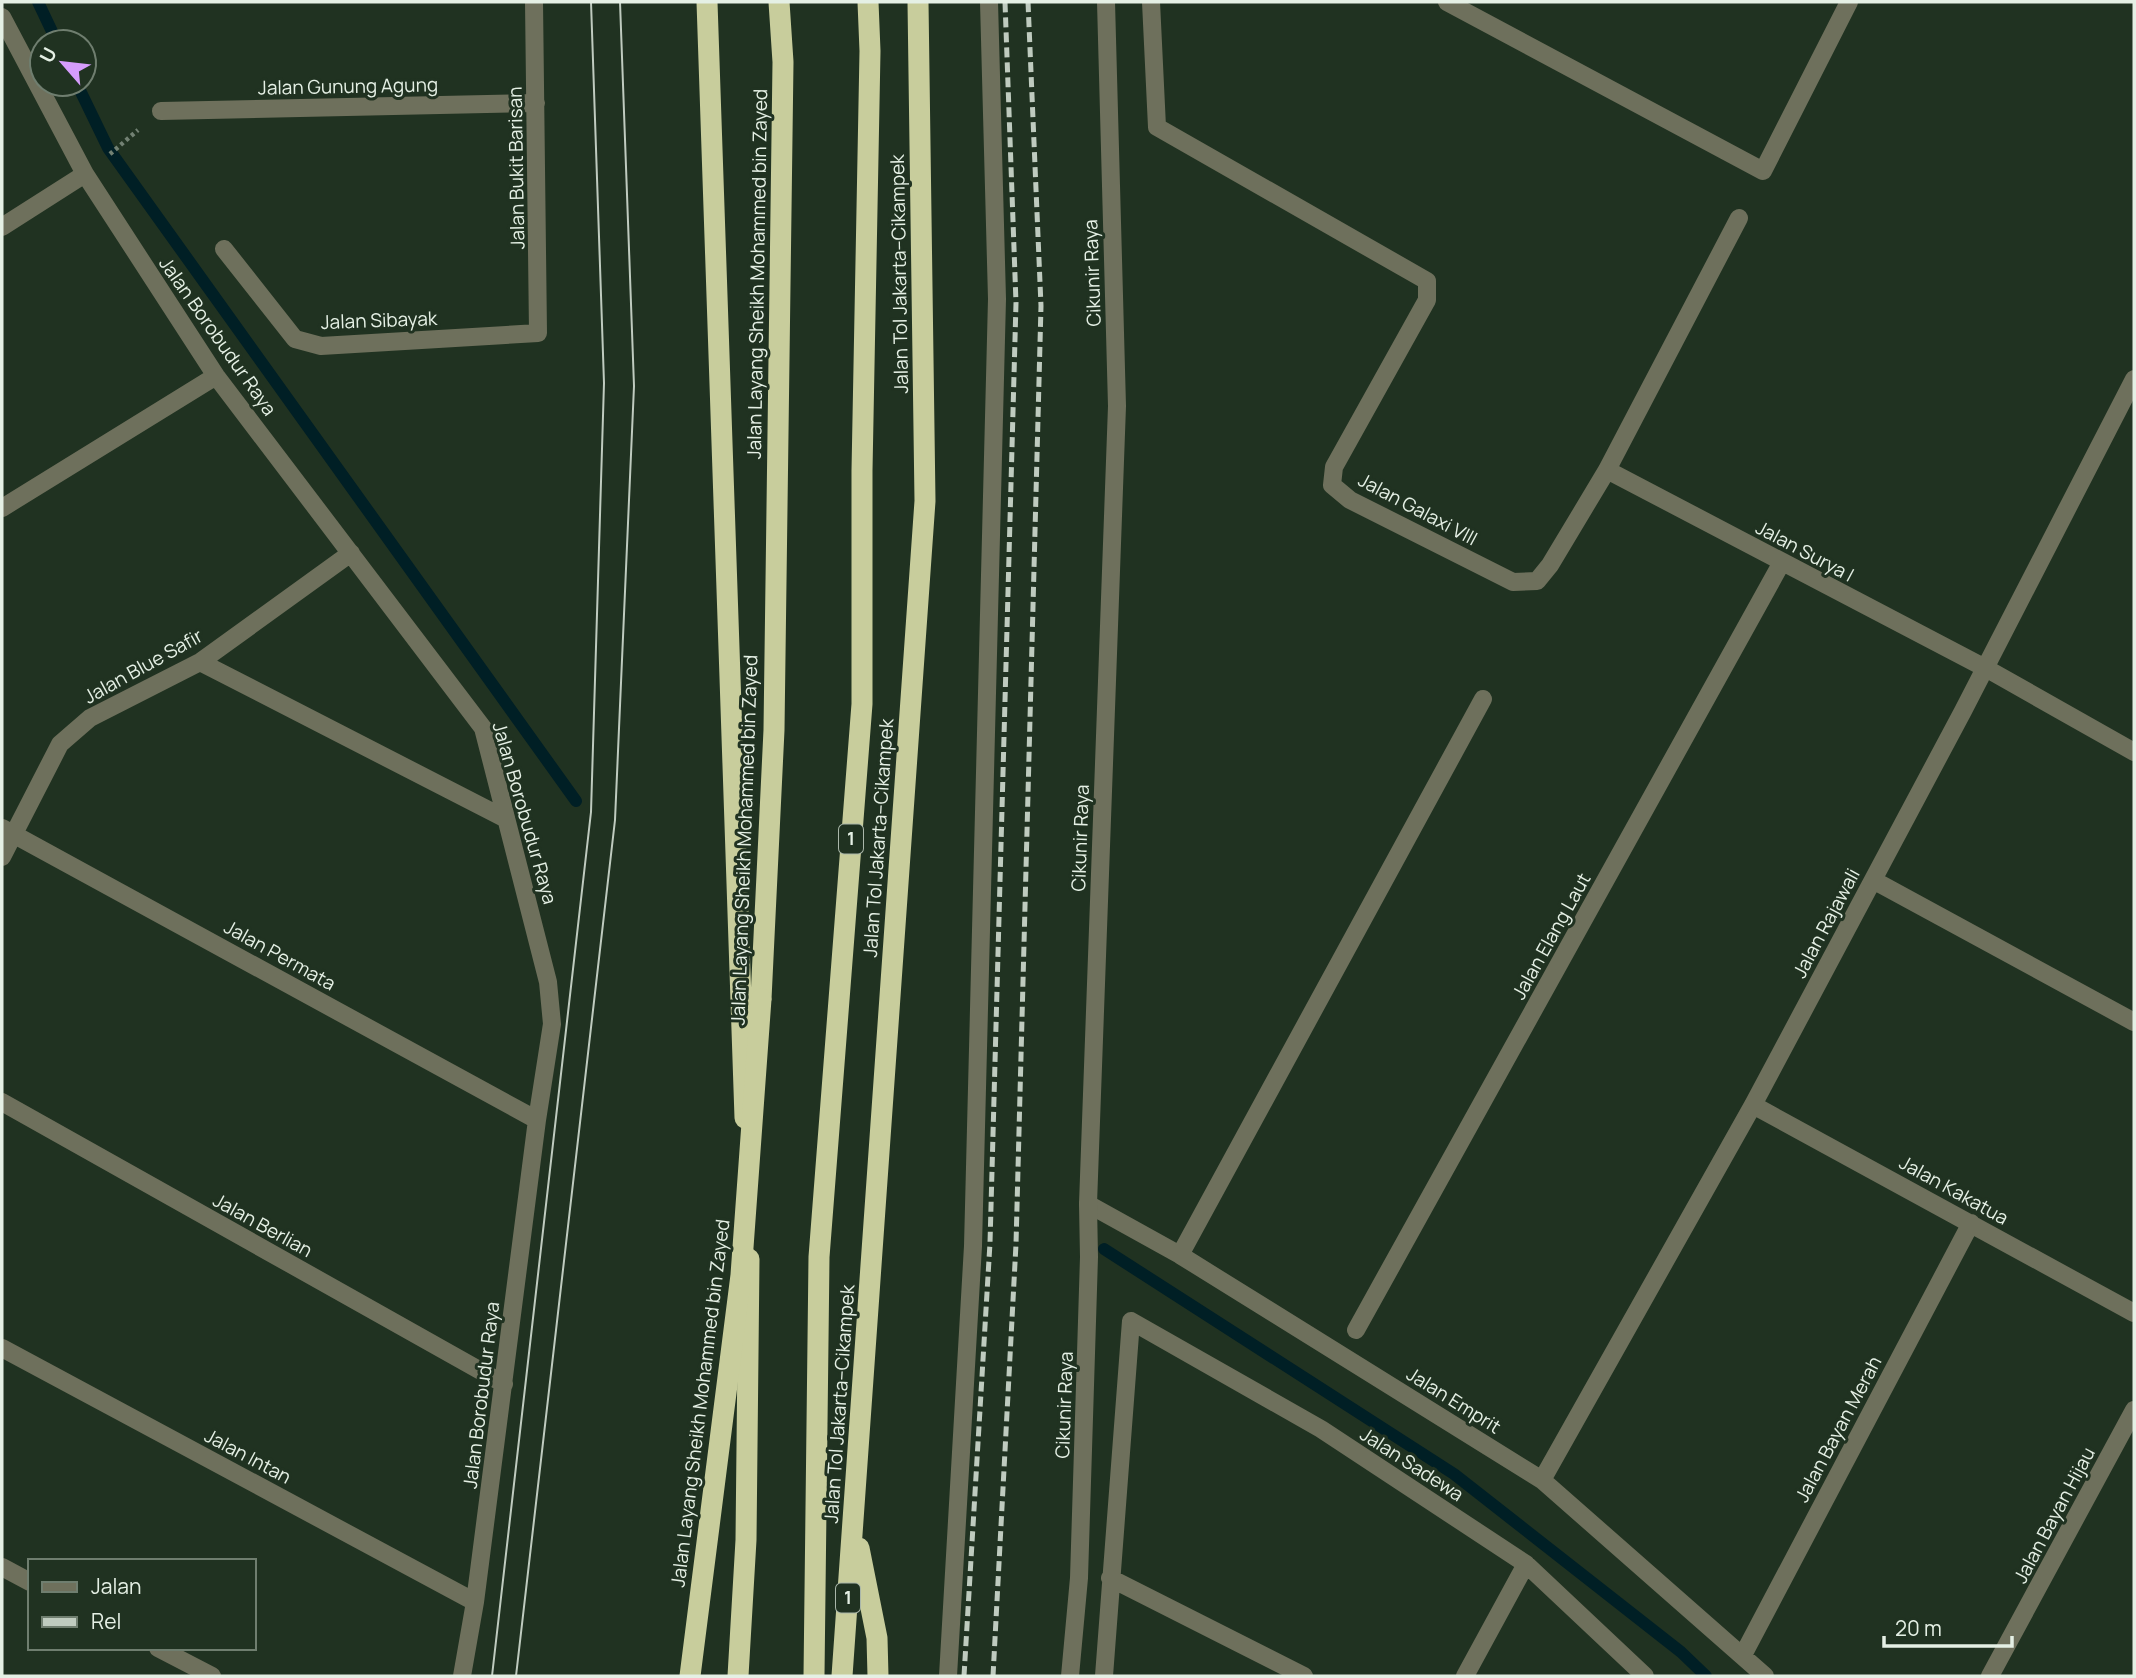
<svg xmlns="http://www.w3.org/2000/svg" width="2136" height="1678" font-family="Manrope,sans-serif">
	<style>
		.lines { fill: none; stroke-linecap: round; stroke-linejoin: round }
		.stream { stroke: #001f25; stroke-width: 12 }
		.path { stroke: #728173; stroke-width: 4.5; stroke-dasharray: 3.5 3.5; stroke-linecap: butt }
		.minor { stroke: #6e705c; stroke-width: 18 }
		.tertiary { stroke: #6e705c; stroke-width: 18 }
		.motorway { stroke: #c8cd9c; stroke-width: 21 }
		.tram { stroke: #bfcbbf; stroke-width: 2 }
		.rail { stroke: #bfcbbf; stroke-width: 5; stroke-dasharray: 10 5; stroke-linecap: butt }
		.motorway-bridge { stroke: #c8cd9c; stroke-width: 21 }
		.labels { text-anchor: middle; stroke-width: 6; stroke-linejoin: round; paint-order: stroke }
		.shield { fill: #203221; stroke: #aab7aa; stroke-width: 2 }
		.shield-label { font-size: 18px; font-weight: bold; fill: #e5f0e5 }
		.street-label { font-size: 19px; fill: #e5f0e5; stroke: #203221 }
	</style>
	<rect width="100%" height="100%" fill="#203221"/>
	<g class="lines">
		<!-- stream -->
		<path class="stream" d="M38 2 57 42
			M77 84 108 148 576 801
			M1104 1249 1454 1474 1681 1652 1706 1676"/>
		<!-- path -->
		<path class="path" d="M110 154 138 130"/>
		<!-- minor -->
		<path class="minor" d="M1151 2 1157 127 1427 281V300L1334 467 1332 485 1350 500 1513 582 1537 581 1550 565 1607 470 1739 218
			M1447 2 1763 171 1849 2
			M2 17 85 174 216 376 483 728 548 982 552 1024 537 1120 475 1602 462 1676
			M161 111 536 103
			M2 227 85 174
			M224 249 295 339 321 346 538 333 534 2
			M1607 470 1989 670 2134 752
			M2 508 216 376
			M200 662 506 819
			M2 828 537 1120
			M2 857 60 744 90 718 200 662 351 553
			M1873 880 2134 1022
			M2 1102 504 1384
			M1753 1105 2134 1313
			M1088 1204 1180 1255 1542 1480 1765 1676
			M1180 1255 1483 699
			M1356 1330 1782 562
			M2 1348 475 1602
			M1542 1480 1753 1105 1963 711 2134 379
			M2 1567 30 1582
			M1110 1578 1304 1676
			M158 1648 212 1676
			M1743 1655 1971 1223
			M1104 1676 1131 1321 1321 1429 1526 1564 1645 1676
			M1465 1676 1526 1564
			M1990 1676 2134 1410"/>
		<!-- tertiary -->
		<path class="tertiary" d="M948 1676 973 1246 997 299 989 2
			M1070 1676 1079 1578 1089 1257 1088 1204 1117 406 1106 2"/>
		<!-- motorway -->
		<path class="motorway" d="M707 2 745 1118
			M761 999 774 730 783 62 779 2
			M859 1548 877 1638 878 1676
			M738 1676 746 1540 749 1259
			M814 1676 819 1257 862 704V471L870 51 868 2
			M842 1676 925 501 918 2"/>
		<!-- tram -->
		<path class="tram" d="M492 1676 591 812 604 383 591 2
			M516 1676 615 820 634 386 620 2"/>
		<!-- rail -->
		<path class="rail" d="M964 1676 990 1243 1016 303 1005 2
			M993 1676 1016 1244 1041 306 1028 2"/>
		<!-- motorway-bridge -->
		<path class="motorway-bridge" d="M690 1676 741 1275 761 999"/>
	</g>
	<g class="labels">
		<!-- shield labels -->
		<g class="shield">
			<rect x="839" y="824.5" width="24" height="29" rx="5"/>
			<rect x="836" y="1583.5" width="24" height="29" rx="5"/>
		</g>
		<g class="shield-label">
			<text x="851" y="845">1</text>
			<text x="848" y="1604">1</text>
		</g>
		<!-- street labels -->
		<g class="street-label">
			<text transform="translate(348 86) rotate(-1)" y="7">Jalan Gunung Agung</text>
			<text transform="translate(516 168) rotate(-91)" y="7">Jalan Bukit Barisan</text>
			<text transform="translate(1092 273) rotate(-92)" y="7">Cikunir Raya</text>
			<text transform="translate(757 274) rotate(-89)" y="7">Jalan Layang Sheikh Mohammed bin Zayed</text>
			<text transform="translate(899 274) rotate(-91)" y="7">Jalan Tol Jakarta–Cikampek</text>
			<text transform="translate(379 320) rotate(-2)" y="7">Jalan Sibayak</text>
			<text transform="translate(218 336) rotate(55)" y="7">Jalan Borobudur Raya</text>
			<text transform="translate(1418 509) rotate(28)" y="7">Jalan Galaxi VIII</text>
			<text transform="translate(1805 551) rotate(28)" y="7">Jalan Surya I</text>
			<text transform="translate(143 666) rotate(-29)" y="7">Jalan Blue Safir</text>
			<text transform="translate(525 813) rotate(74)" y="7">Jalan Borobudur Raya</text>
			<text transform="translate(878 838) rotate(-86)" y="7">Jalan Tol Jakarta–Cikampek</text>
			<text transform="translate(1080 838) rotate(-88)" y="7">Cikunir Raya</text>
			<text transform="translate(744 840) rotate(-88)" y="7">Jalan Layang Sheikh Mohammed bin Zayed</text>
			<text transform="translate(1826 923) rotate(-62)" y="7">Jalan Rajawali</text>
			<text transform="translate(1551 936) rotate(-61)" y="7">Jalan Elang Laut</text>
			<text transform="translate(280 955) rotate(29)" y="7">Jalan Permata</text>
			<text transform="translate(1954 1190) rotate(29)" y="7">Jalan Kakatua</text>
			<text transform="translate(263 1225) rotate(29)" y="7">Jalan Berlian</text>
			<text transform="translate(481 1395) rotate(-83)" y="7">Jalan Borobudur Raya</text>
			<text transform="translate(1454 1400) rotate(32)" y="7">Jalan Emprit</text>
			<text transform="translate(700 1403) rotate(-83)" y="7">Jalan Layang Sheikh Mohammed bin Zayed</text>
			<text transform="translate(839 1404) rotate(-86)" y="7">Jalan Tol Jakarta–Cikampek</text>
			<text transform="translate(1064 1405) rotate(-88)" y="7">Cikunir Raya</text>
			<text transform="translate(1838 1429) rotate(-62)" y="7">Jalan Bayan Merah</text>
			<text transform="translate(248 1456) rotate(28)" y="7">Jalan Intan</text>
			<text transform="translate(1412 1464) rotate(33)" y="7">Jalan Sadewa</text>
			<text transform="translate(2054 1515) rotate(-62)" y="7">Jalan Bayan Hijau</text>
		</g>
	</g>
	<!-- border -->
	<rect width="2136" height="1678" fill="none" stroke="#e5f0e5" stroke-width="7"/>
	<!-- legend -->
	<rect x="28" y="1559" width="228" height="91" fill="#203221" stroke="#6f7e6f" stroke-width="2"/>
	<rect x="42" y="1582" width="35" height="10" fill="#6e705c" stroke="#6f7e6f" stroke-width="2"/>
	<text x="91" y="1594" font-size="21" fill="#e5f0e5">Jalan</text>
	<rect x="42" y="1617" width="35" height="10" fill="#bfcbbf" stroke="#6f7e6f" stroke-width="2"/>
	<text x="91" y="1629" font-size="21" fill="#e5f0e5">Rel</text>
	<!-- north arrow -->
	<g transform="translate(63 63) rotate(298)"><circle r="33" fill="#203221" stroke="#6f7e6f" stroke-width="2"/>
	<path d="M0-5L12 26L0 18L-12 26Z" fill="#d59cfb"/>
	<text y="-10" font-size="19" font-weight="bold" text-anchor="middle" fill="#e5f0e5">U</text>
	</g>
	<!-- scale -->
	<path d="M1884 1636v10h128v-10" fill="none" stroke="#e5f0e5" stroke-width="3.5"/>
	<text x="1895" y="1636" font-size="21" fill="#e5f0e5" stroke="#203221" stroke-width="5" paint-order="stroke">20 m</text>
</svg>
